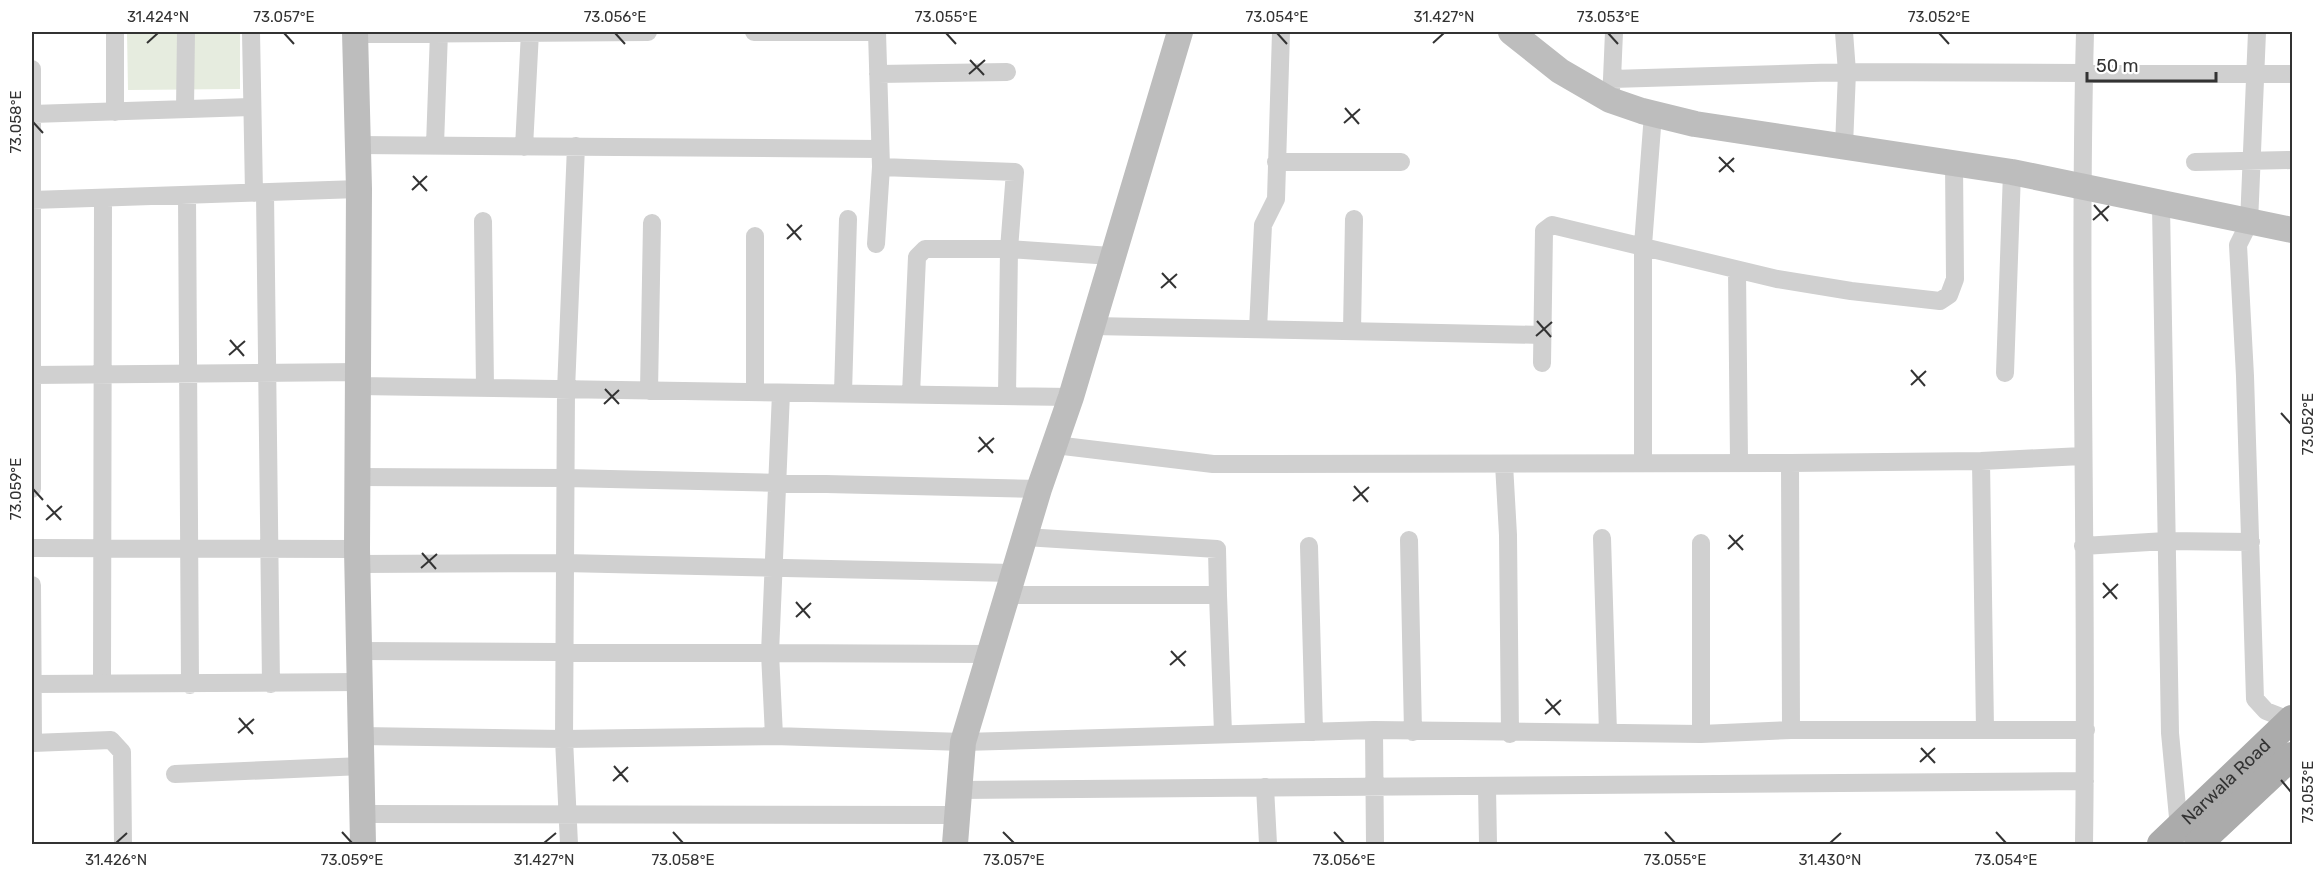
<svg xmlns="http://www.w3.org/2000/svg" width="2324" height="876" font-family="Rubik,sans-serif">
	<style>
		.green { fill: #e6ecdf }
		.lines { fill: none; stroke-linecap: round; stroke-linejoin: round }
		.street { stroke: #d0d0d0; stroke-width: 18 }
		.secondary { stroke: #bdbdbd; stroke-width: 26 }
		.primary { stroke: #ababab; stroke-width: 28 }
		.ticks { fill: none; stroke: #333; stroke-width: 2 }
		.labels { text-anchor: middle; stroke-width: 6; stroke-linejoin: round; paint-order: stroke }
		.street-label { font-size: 18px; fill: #333; stroke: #fff }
		.neatline { fill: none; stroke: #333; stroke-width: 2 }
		.ticks-label { font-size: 15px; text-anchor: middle; fill: #333 }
	</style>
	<rect width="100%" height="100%" fill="#fff"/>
	<!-- green -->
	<path class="green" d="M127 32H240V89L128 90Z"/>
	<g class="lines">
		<!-- street -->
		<path class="street" d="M251 32 254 193
			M754 32H877L881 167 1015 172 1009 249 1007 396
			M2257 32 2249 223 2238 245 2245 376 2255 699 2266 711 2291 721
			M355 34 648 32
			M32 69V489
			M878 74 1007 72
			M1612 79 1614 32
			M1610 100 1612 79 1847 72 2292 74
			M185 109 186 32
			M115 112V32
			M32 114 251 107
			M357 145 879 149
			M435 145 439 32
			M1844 146 1847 72 1844 32
			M524 147 530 32
			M1276 162H1401
			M2195 162 2292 160
			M265 193 271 684
			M187 195 190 685
			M32 200 359 189
			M2161 205 2170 733 2179 828
			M483 221 485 387
			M755 236V392
			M876 244 881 167
			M1737 270 1739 461
			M1092 326 1543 335
			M1258 329 1263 225 1276 199 1281 32
			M1352 331 1354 219
			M1542 363 1544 231 1552 225 1777 279 1851 291 1940 301 1949 295 1955 279 1954 163
			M2005 373 2012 172
			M32 375 359 372
			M358 386 1071 397
			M649 391 652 223
			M843 393 848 219
			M911 394 917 257 925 249H1009L1111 256
			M1055 445 1213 464 1790 463 1981 461 2082 456
			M1981 461 1985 730
			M1643 462V245L1653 114
			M1790 463 1791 730
			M1504 464 1508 535 1510 734
			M357 477 566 478 1039 489
			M1025 537 1217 549 1218 595
			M1602 538 1608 733
			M1409 540 1413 732
			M1701 543V734
			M1309 546 1314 732
			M2083 546 2166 541 2251 542
			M32 548 357 549
			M358 564 564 563 1013 573
			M32 585 33 743
			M1008 595H1218L1223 733
			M361 651 988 654
			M102 683 103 200
			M32 684 360 682
			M1374 730 1375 844
			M360 736 564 739 774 736 963 742 1374 730 1701 734 1791 730H2086
			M774 736 770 653 781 393
			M32 743 111 740 122 752 123 844
			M175 774 362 766
			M1265 787 1268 844
			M1487 787 1488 844
			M959 790 2085 781
			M363 814 957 815
			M569 844 564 739 566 390 576 146
			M2084 844C2088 574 2078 302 2085 32"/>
		<!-- secondary -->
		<path class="secondary" d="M355 32 359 189 357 549 363 844
			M1511 32 1560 71 1610 100 1642 111 1695 124 2012 172 2292 230
			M955 844 963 742 1039 489 1071 397 1180 32"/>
		<!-- primary -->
		<g class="primary">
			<path id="s1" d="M2161 844 2292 719"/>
			<path d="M2198 844 2292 756"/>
		</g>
	</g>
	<!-- ticks -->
	<path class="ticks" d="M284 33 294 44M615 33 625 44M946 33 956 44M1277 33 1287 44M1608 33 1618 44M1939 33 1949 44M147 43 158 33M1433 43 1444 33M970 60 984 75M969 74 985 60M1345 108 1359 124M33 122 43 133M1344 123 1360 109M1719 157 1734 172M1719 172 1734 158M413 176 427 191M412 190 427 176M2094 205 2108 221M2093 220 2109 206M787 224 801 240M787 239 802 225M1162 273 1176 288M1161 288 1177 274M1537 321 1551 337M1536 336 1552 322M230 340 244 356M229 355 245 341M1911 370 1925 386M1911 385 1926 371M605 389 619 404M604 404 619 390M2281 413 2291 424M979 437 993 453M978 452 994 438M1354 486 1368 502M33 489 43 500M1353 501 1369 487M47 505 61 520M46 520 62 506M1729 535 1743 550M1728 549 1743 535M422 553 436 569M421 568 437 554M2103 583 2117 599M2103 598 2118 584M796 602 810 618M796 617 811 603M1171 651 1185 666M1170 665 1186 651M1546 699 1560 715M1545 714 1561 700M239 718 253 734M238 733 254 719M1921 748 1935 763M1920 762 1935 748M614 766 628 782M2281 780 2291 792M613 781 628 767M342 832 352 843M673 832 683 843M1003 832 1014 843M1334 832 1344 843M1665 832 1675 843M1996 832 2006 843M116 843 127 833M544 843 556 833M1830 843 1841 833"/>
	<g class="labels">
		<!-- street labels -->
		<g class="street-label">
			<text dy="6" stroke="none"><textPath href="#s1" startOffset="90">Narwala Road</textPath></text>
		</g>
	</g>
	<!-- border -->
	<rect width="2324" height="876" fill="none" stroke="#ffffff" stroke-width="66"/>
	<!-- scale -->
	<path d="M2087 72v9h129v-9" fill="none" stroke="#333333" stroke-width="3"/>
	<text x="2096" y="72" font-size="18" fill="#333333" stroke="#ffffff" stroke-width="4.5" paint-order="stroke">50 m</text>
	<rect x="33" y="33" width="2258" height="810" class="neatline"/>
	<g class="ticks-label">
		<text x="158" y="22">31.424°N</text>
		<text x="284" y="22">73.057°E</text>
		<text x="615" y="22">73.056°E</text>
		<text x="946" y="22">73.055°E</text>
		<text x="1277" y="22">73.054°E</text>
		<text x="1444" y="22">31.427°N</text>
		<text x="1608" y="22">73.053°E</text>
		<text x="1939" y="22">73.052°E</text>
		<text transform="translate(16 122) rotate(-90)" y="5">73.058°E</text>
		<text transform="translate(2308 424) rotate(-90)" y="5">73.052°E</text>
		<text transform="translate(16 489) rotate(-90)" y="5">73.059°E</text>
		<text transform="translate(2308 792) rotate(-90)" y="5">73.053°E</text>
		<text x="116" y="865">31.426°N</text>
		<text x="352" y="865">73.059°E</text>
		<text x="544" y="865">31.427°N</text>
		<text x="683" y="865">73.058°E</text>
		<text x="1014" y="865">73.057°E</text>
		<text x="1344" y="865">73.056°E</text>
		<text x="1675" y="865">73.055°E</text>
		<text x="1830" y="865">31.430°N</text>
		<text x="2006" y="865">73.054°E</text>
	</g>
</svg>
